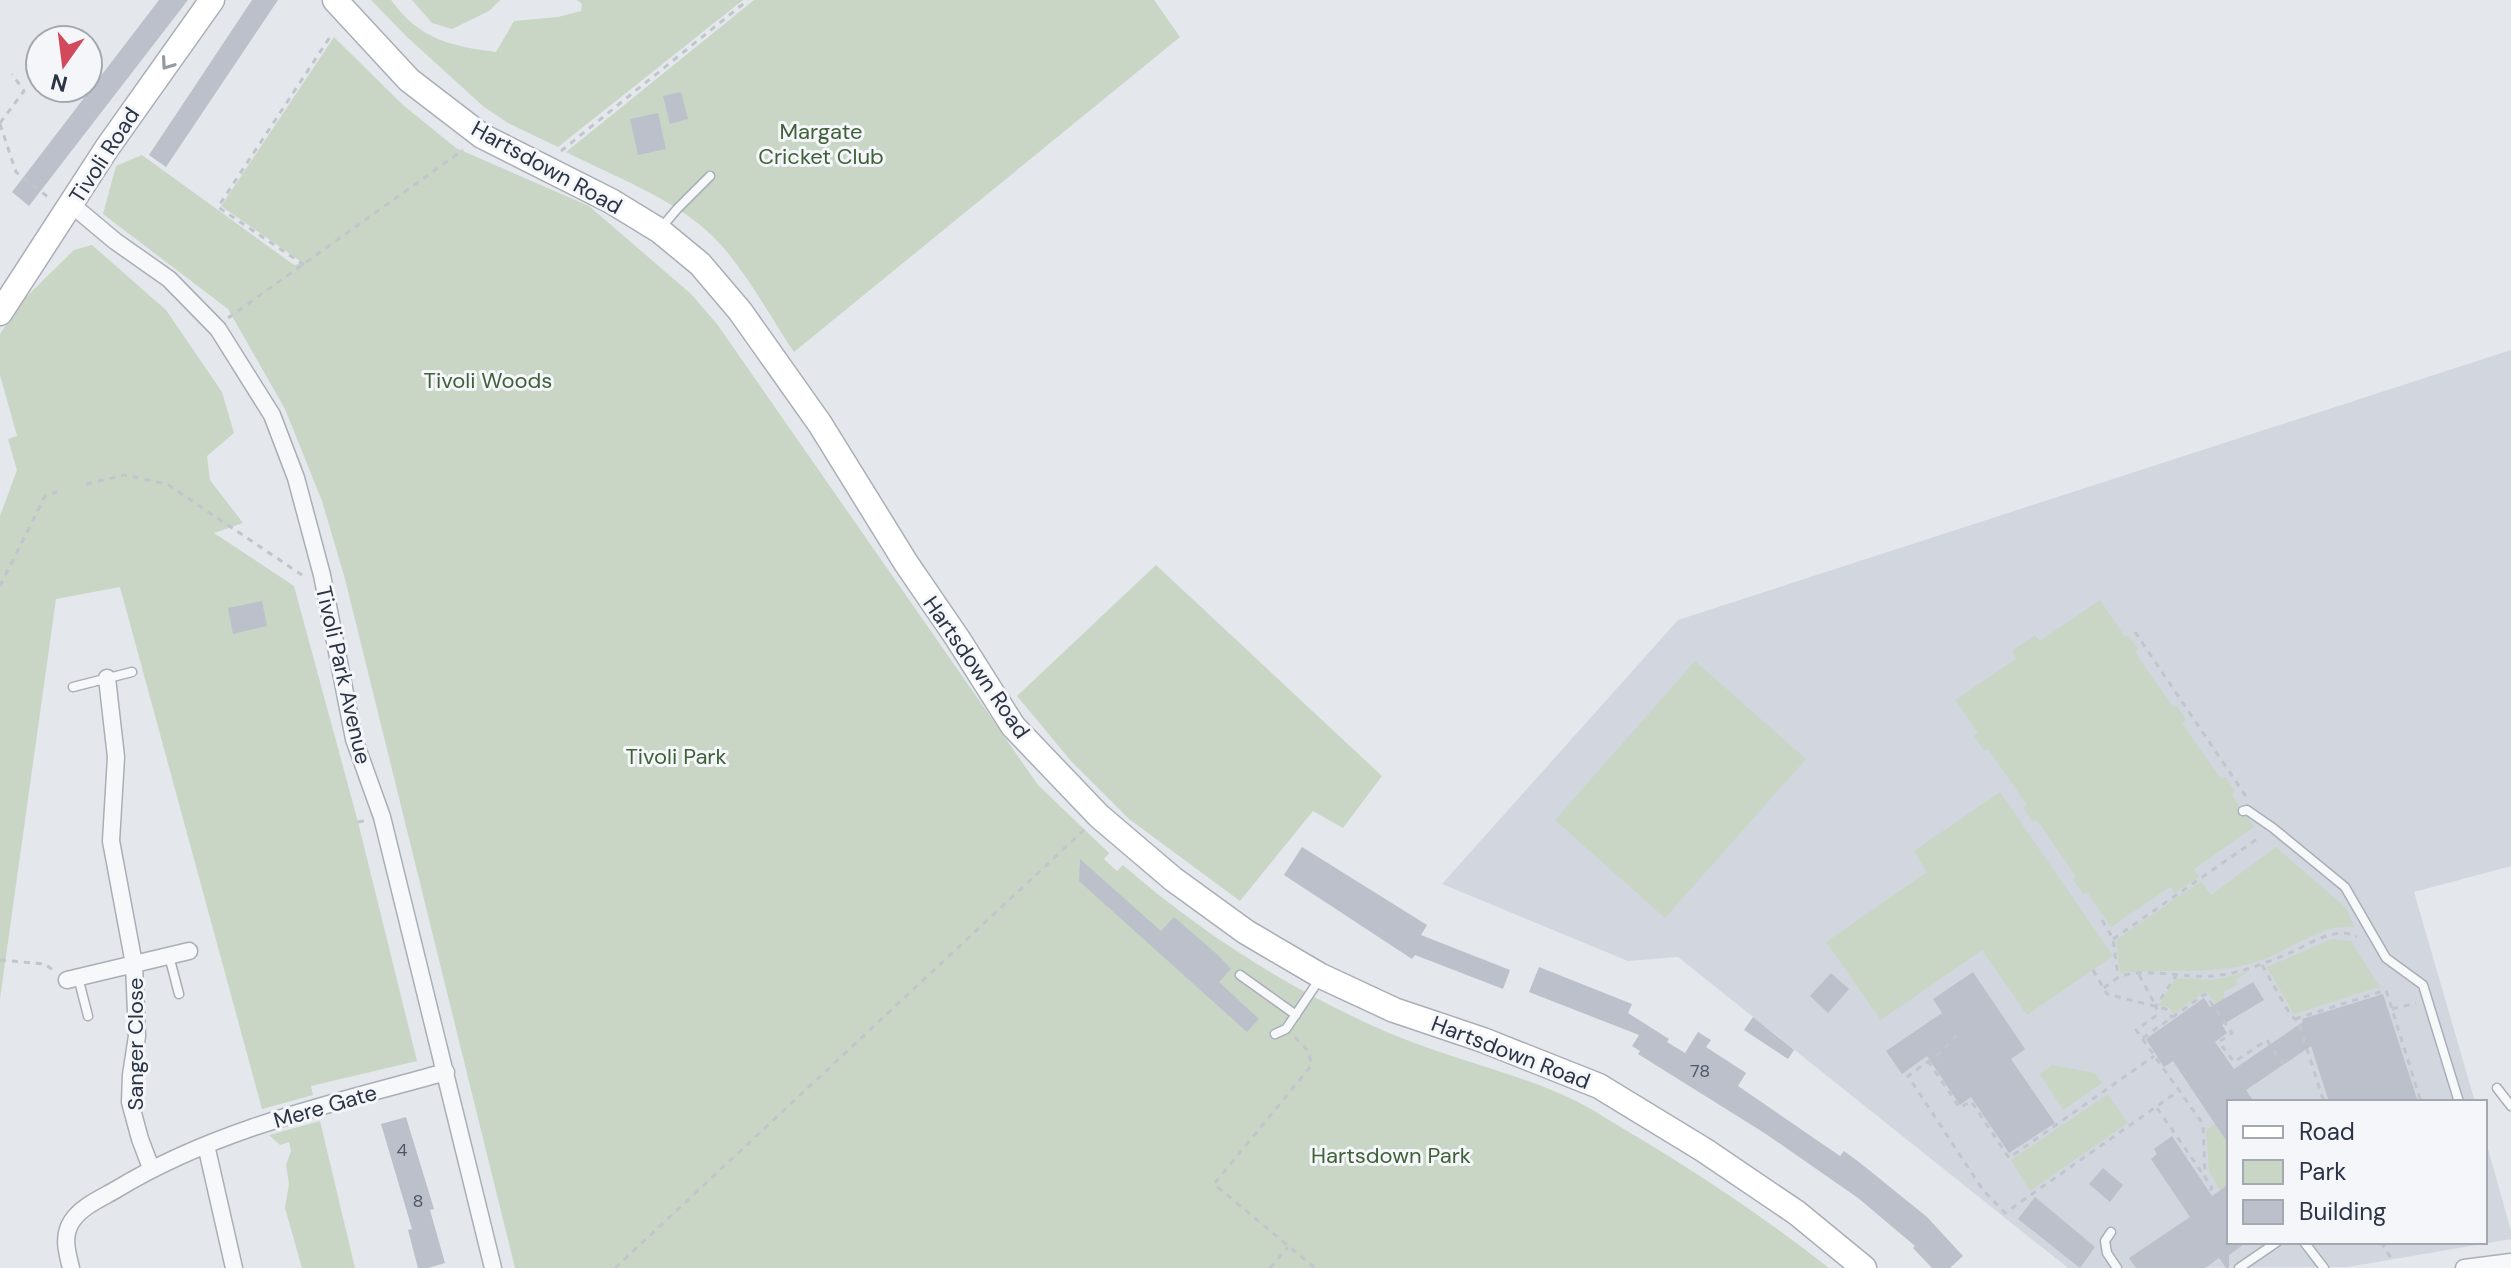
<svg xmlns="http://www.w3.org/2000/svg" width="2511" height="1268" font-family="'DM Sans',sans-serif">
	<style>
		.built { fill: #d2d6de }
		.green { fill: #c9d6c5 }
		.building { fill: #bbc0ca }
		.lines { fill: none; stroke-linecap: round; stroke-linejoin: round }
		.service-casing { stroke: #a9aeb7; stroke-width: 11 }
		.minor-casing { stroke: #a9aeb7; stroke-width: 19 }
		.secondary-casing { stroke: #a9aeb7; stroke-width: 27 }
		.path { stroke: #c2c5cb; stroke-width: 3; stroke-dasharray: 6 6; stroke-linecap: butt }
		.service { stroke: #f7f8fa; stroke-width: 8 }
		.minor { stroke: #f7f8fa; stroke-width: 16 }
		.secondary { stroke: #fff; stroke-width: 24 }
		.oneway { stroke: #959aa2 }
		.labels { text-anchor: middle; stroke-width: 6; stroke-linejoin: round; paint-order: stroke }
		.number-label { font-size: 18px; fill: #4f5766 }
		.park-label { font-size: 22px; fill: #3f6138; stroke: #f4f6f9 }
		.street-label { font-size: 22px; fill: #2b3445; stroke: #f4f6f9 }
	</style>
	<rect width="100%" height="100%" fill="#e4e7ec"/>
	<!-- built -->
	<path class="built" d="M2511 350V866L2414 892 2475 1102H2229V1242H2485V1138L2511 1231V1239L2348 1267 2068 1268 1678 957 1628 961 1442 884 1678 620Z"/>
	<!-- green -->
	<path class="green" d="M371 0H391C420 40 451 46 496 52L514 21 558 17 581 11 582 4 577 0H564H743L558 147 508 123 484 107 407 37Z
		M412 0H500L489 11 452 29 432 23Z
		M754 0H1154L1180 37 794 352C769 315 740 260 707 231 668 196 613 176 566 152Z
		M334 37 403 105 456 148 589 206 691 294 717 324 1038 785 1109 853 1104 859 1117 871 1123 865C1202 934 1292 991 1389 1033 1450 1059 1516 1072 1576 1101 1598 1112 1618 1126 1639 1138 1705 1178 1768 1220 1829 1268H515L345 579 322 501 285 409 228 309 103 214 116 166 142 155 294 265 303 263 221 206Z
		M92 245 166 310 222 392 234 433 207 456 210 480 243 523 214 533 294 586 358 822 417 1061 311 1086 313 1095 262 1109 120 587 56 599 0 999V516L17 470 8 439 17 436 0 375V334L20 303 74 250Z
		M1156 565 1382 776 1343 828 1313 811 1240 901 1129 819 1071 761 1017 696Z
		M2100 600 2125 637 2128 635 2138 649 2135 652 2173 707 2176 705 2186 719 2182 723 2221 779 2225 777 2235 792 2232 795 2254 827 2194 869 2199 877 2175 893 2170 887 2111 927 2087 892 2083 894 2073 879 2076 877 2037 820 2033 822 2023 808 2027 805 1988 749 1984 751 1974 736 1978 733 1955 700 2016 659 2012 651 2035 635 2040 641Z
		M1695 661 1806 759 1665 918 1555 820Z
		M2000 792 2113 956 2027 1015 1982 950 1881 1020 1826 942 1927 872 1914 851Z
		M2276 847 2346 908 2355 928C2326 920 2285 954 2256 962 2212 976 2166 968 2120 973L2116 940 2201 881 2211 895Z
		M2332 939 2351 941 2381 989 2379 987 2294 1014 2267 967Z
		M2248 972 2236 980 2238 984 2224 992V1001L2218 1006 2206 991 2173 1014 2169 1007 2159 1005 2176 978 2213 980Z
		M2052 1065 2095 1073 2102 1083 2063 1110 2040 1074Z
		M2108 1094 2128 1123 2030 1191 2011 1160Z
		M320 1121 355 1268H302L285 1208 289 1184 286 1165 291 1151 289 1142 280 1145 269 1135Z
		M2215 1124 2229 1145V1184L2220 1190 2209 1171 2206 1130Z"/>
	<!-- building -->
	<path class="building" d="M159 0H188L29 206 12 192Z
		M252 0H278L166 167 149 155Z
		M681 92 688 119 670 124 663 96Z
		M658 113 666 149 638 155 630 119Z
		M262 601 267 626 233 634 228 608Z
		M1302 847 1427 925 1421 935 1510 970 1503 989 1415 955 1412 959 1284 875Z
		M1080 859 1161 931 1174 917 1218 955 1231 969 1219 982 1259 1019 1247 1032 1079 881Z
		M1539 967 1632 1004 1628 1013 1669 1039 1667 1042 1685 1053 1698 1032 1711 1040 1706 1047 1746 1073 1738 1086 1840 1156 1844 1151 1859 1162 1927 1217 1963 1256 1950 1268H1932L1913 1248 1915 1246 1858 1198 1766 1134 1638 1054 1640 1051 1632 1046 1639 1035 1529 992Z
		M1973 972 2025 1049 2011 1059 2055 1123 2009 1153 1971 1097 1960 1105 1927 1056 1902 1074 1886 1051 1942 1013 1933 999Z
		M1831 973 1849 989 1828 1013 1810 996Z
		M2253 982 2264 1000 2222 1025 2227 1033 2215 1042 2234 1069 2303 1022 2302 1019 2383 994 2418 1102H2329L2311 1046 2246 1090 2254 1102H2229V1145L2173 1061 2164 1067 2146 1039 2204 998 2210 1007Z
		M1753 1017 1794 1050 1788 1059 1744 1030Z
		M406 1117 434 1209 430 1210 445 1263 428 1268H418L408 1230 412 1229 381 1124Z
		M2172 1136 2212 1196 2229 1184V1242H2247L2229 1255V1268H2226L2219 1258 2205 1268H2136L2129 1258 2190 1217 2151 1159 2157 1154 2154 1149Z
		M2103 1168 2123 1185 2110 1202 2089 1184Z
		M2035 1197 2095 1247 2080 1268 2018 1219Z"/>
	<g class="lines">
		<defs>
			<path id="service" d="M661 228 677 209 710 176
				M73 687 132 672
				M2243 811 2247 810 2273 828 2345 887 2386 958 2423 985 2459 1102
				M169 956 179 994
				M1240 975 1296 1015
				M78 977 88 1016
				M1275 1034 1286 1029 1319 980
				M2497 1088 2511 1106
				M2111 1232 2105 1241 2107 1253 2117 1268
				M2304 1242 2324 1268
				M2239 1268 2277 1242"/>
			<path id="minor" d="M72 205 115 241 169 279 218 329 272 415 296 478 322 575 354 739 382 817 493 1268
				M107 678 116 757 111 841 134 964 137 1036 131 1075 130 1102 140 1139 151 1168
				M67 980 189 951
				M206 1145 234 1268
				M71 1268C67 1252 62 1236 72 1221 82 1206 102 1198 117 1189 218 1128 334 1103 446 1072
				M2464 1268 2511 1262"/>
			<path id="secondary" d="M335 0 409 80 482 136 611 201 660 231 700 264 740 311 820 424 906 563 958 639 1013 726 1099 816 1173 879 1246 932 1321 976 1394 1010 1483 1040 1599 1086 1704 1150 1797 1213 1864 1268
				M0 313 107 148 212 0"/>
		</defs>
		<!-- service casing -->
		<use href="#service" class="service-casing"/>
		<!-- minor casing -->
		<use href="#minor" class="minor-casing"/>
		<!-- secondary casing -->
		<use href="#secondary" class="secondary-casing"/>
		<!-- path -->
		<path class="path" d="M0 123 24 91 12 74
			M0 124 16 172 48 197
			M561 151 748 0
			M304 265 218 207 330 37
			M228 318 463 150
			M86 484 125 475 167 484 302 575
			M0 586 45 496 57 492
			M2135 632 2247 798
			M358 822 367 820
			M2102 920 2113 939 2118 977
			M2113 939 2260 837
			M0 960 45 964 54 971
			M2262 965 2291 1016 2298 1021 2324 1102
			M2093 970 2107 994 2166 1009 2172 1018
			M2177 974 2156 1006 2157 1015 2136 1030 2203 1124 2205 1177 2212 1188 2209 1191
			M2139 975 2156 1006
			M2104 988C2108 985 2114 980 2119 977 2142 967 2186 978 2211 976 2240 974 2268 962 2294 951 2312 942 2337 926 2357 937
			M2392 1009 2416 1003
			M2295 1019 2386 990 2421 1102
			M1957 1035 1940 1053 1908 1076 1983 1190 2005 1213 2180 1090
			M1295 1037 1309 1052 1311 1066 1214 1184 1315 1268
			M2143 1038 2205 994 2232 1033 2219 1042 2234 1062 2267 1040 2283 1064
			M1928 1061 1960 1108 1971 1101 2009 1158 2154 1056
			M2157 1108 2205 1177
			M2381 1242 2391 1258
			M615 1268 1085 829
			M1270 1268 1288 1247"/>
		<!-- service -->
		<use href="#service" class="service"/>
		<!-- minor -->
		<use href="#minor" class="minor"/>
		<!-- secondary -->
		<use href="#secondary" class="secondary"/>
	</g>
	<!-- one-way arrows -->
	<defs><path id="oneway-chevron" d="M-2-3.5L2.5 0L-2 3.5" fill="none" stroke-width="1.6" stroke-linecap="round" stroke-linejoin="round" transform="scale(2)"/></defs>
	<use class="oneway" href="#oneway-chevron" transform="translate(167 64) rotate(125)"/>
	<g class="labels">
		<!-- number labels -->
		<g class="number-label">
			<text x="1700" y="1077">78</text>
			<text x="402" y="1156">4</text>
			<text x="418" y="1207">8</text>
		</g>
		<!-- park labels -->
		<g class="park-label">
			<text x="821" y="139">Margate<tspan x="821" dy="25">Cricket Club</tspan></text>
			<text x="488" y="388">Tivoli Woods</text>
			<text x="676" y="764">Tivoli Park</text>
			<text x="1391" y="1163">Hartsdown Park</text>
		</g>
		<!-- street labels -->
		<g class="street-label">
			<text transform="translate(104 155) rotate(-57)" y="8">Tivoli Road</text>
			<text transform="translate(547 167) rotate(29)" y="8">Hartsdown Road</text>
			<text transform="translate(977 667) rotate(55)" y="8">Hartsdown Road</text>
			<text transform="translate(344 675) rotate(77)" y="8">Tivoli Park Avenue</text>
			<text transform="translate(135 1044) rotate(-90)" y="8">Sanger Close</text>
			<text transform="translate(1511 1052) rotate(21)" y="8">Hartsdown Road</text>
			<text transform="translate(325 1106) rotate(-16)" y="8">Mere Gate</text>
		</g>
	</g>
	<!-- legend -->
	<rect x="2227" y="1100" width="260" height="144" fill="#f4f6f9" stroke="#a4a8b1" stroke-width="2"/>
	<rect x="2243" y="1126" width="40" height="12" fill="#ffffff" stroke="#a4a8b1" stroke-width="2"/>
	<text x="2299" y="1140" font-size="24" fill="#2b3445">Road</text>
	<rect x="2243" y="1160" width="40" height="24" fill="#c9d6c5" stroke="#a4a8b1" stroke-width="2"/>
	<text x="2299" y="1180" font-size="24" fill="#2b3445">Park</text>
	<rect x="2243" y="1200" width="40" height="24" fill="#bbc0ca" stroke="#a4a8b1" stroke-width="2"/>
	<text x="2299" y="1220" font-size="24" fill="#2b3445">Building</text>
	<!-- north arrow -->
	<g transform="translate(64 64) rotate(194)"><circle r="38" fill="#f4f6f9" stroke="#a4a8b1" stroke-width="2"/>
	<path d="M0-6L14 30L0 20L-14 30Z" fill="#d1495b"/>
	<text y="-12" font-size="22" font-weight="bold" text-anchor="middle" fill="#2b3445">N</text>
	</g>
</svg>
